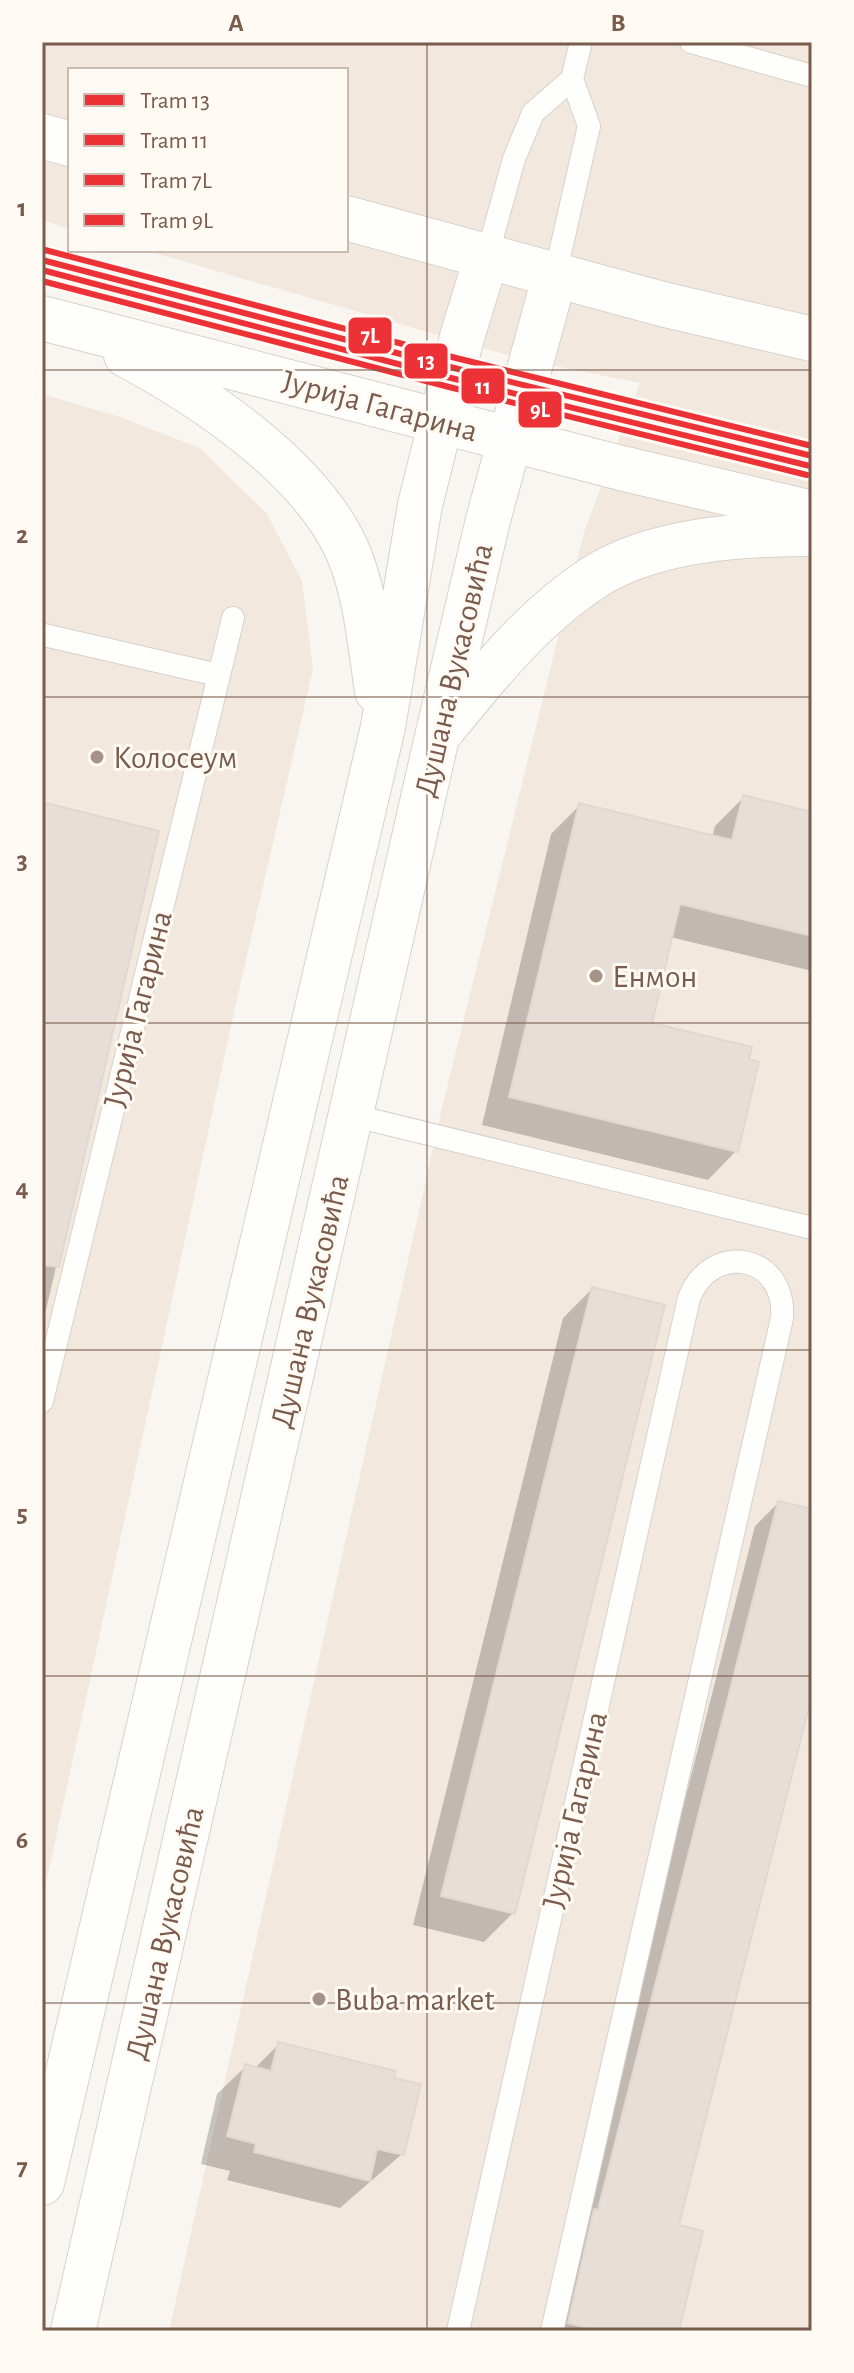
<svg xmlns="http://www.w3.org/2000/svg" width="854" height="2373" font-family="'Alegreya Sans',sans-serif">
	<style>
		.residential { fill: #f2e8de }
		.shadow { fill: #0003 }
		.building { fill: #e6ded7; stroke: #e2d8d2; stroke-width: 2 }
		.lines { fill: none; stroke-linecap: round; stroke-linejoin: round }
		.lane-casing { stroke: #d7d1cb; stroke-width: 24 }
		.secondary-casing { stroke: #d9d2cb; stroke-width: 46 }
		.lane { stroke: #fefefd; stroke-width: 22 }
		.secondary { stroke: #fefefd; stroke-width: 44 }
		.tram-1-casing { stroke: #fffaf3; stroke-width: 12 }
		.tram-2-casing { stroke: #fffaf3; stroke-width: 12 }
		.tram-3-casing { stroke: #fffaf3; stroke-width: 12 }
		.tram-4-casing { stroke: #fffaf3; stroke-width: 12 }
		.tram-1 { stroke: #ed3237; stroke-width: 6 }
		.tram-2 { stroke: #ed3237; stroke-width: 6 }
		.tram-3 { stroke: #ed3237; stroke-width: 6 }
		.tram-4 { stroke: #ed3237; stroke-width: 6 }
		.grid { fill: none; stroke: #7a5c4d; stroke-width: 2; stroke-opacity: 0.55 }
		.poi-dot { fill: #a69286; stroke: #fffaf3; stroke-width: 3 }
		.labels { text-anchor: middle; stroke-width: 6; stroke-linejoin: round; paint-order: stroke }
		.street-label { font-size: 32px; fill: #7a5c4d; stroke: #fffaf3 }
		.poi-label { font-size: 32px; fill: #7a5c4d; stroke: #fffaf3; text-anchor: start }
		.line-badge { stroke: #fffaf3; stroke-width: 3 }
		.badge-label { font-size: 22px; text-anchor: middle; font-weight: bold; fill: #fff }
		.neatline { fill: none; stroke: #7a5c4d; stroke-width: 3 }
		.grid-label { font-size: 26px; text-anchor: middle; font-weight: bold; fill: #7a5c4d }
	</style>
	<rect width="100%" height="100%" fill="#f9f5f0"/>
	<!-- residential -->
	<path class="residential" d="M42 42H812V2331H169L442 1108 584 532 640 383 521 359 144 250H346V70H70V229L42 220Z
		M42 394 120 417 200 448 267 514 302 581 313 669 236 1003 42 1902Z"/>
	<!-- shadow -->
	<path class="shadow" d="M743 798 812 814V971L670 937 650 1024 736 1151 708 1180 482 1125 551 834 580 805 712 837 715 826Z
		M42 804 157 833 42 1327Z
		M592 1289 513 1913 484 1942 413 1925 563 1318Z
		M778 1503 812 1511V1688L677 2226V2331H549L755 1526Z
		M279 2044 402 2154 340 2208 227 2180 230 2171 201 2164 217 2094 245 2067 254 2069Z"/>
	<!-- building -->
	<path class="building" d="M743 795 812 812V936L680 904 652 1023 752 1047 749 1059 759 1062 738 1152 509 1097 579 803 732 840Z
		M42 802 159 831 59 1267 42 1265Z
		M592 1287 665 1305 515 1914 441 1896Z
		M778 1501 812 1509V1695L679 2225 703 2231 679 2331H598L568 2323 594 2209 598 2210Z
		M278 2042 396 2071 394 2078 421 2084 404 2155 377 2149 370 2181 254 2152 256 2144 227 2136 245 2064 271 2071Z"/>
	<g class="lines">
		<defs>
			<path id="lane" d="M691 42 812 76
				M572 79 581 42
				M487 256 514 159 533 113 572 79 589 126 555 275
				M44 635 218 675
				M351 1115 812 1228
				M42 1401 233 618
				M458 2331 689 1298C712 1240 787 1255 782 1318L552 2331"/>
			<path id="secondary" d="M42 136 70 144
				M346 218 662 304 812 339
				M42 318 621 468 812 513
				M126 355C203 396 312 469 348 552 366 594 370 646 377 691
				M443 729C488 674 533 617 593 578 653 539 743 534 812 534
				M42 2183 383 727 420 505 462 337 487 256
				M73 2331 437 737 488 520 555 275"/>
		</defs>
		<!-- lane casing -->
		<use href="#lane" class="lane-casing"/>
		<!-- secondary casing -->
		<use href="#secondary" class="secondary-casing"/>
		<!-- lane -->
		<use href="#lane" class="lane"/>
		<!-- secondary -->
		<use href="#secondary" class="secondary"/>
		<defs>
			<path id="tram-1" d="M42 260 454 368 812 456"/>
			<path id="tram-2" d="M42 270 451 378 810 466"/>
			<path id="tram-3" d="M45 250 456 358 812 446"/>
			<path id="tram-4" d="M42 281 449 387 807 475"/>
		</defs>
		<!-- tram-1 casing -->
		<use href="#tram-1" class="tram-1-casing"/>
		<!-- tram-2 casing -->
		<use href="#tram-2" class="tram-2-casing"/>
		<!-- tram-3 casing -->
		<use href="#tram-3" class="tram-3-casing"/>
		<!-- tram-4 casing -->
		<use href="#tram-4" class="tram-4-casing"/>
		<!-- tram-1 -->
		<use href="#tram-1" class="tram-1"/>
		<!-- tram-2 -->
		<use href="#tram-2" class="tram-2"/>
		<!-- tram-3 -->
		<use href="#tram-3" class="tram-3"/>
		<!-- tram-4 -->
		<use href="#tram-4" class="tram-4"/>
	</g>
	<!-- grid -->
	<path class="grid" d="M427 42V2331M42 370H812M42 697H812M42 1023H812M42 1350H812M42 1676H812M42 2003H812"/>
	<!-- markers -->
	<g class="poi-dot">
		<circle cx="97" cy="757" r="8"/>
		<circle cx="596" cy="976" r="8"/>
		<circle cx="319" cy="1999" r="8"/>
	</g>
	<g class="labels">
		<!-- street labels -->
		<g class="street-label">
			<text transform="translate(380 405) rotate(15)" y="11">Јурија Гагарина</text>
			<text transform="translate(453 670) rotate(-77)" y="11">Душана Вукасовића</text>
			<text transform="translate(137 1009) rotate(-76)" y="11">Јурија Гагарина</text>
			<text transform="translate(309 1301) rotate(-77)" y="11">Душана Вукасовића</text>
			<text transform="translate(574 1810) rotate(-77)" y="11">Јурија Гагарина</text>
			<text transform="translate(164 1933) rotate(-77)" y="11">Душана Вукасовића</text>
		</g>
		<!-- poi labels -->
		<g class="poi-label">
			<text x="113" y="768">Колосеум</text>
			<text x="612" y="987">Енмон</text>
			<text x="335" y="2010">Buba market</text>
		</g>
	</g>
	<g class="line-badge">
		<rect x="347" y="316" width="46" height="39" rx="8" fill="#ed3237"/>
		<rect x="403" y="342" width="46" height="38" rx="8" fill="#ed3237"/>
		<rect x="460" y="367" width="46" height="38" rx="8" fill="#ed3237"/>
		<rect x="517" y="390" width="46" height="39" rx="8" fill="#ed3237"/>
	</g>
	<g class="badge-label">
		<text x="370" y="343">7L</text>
		<text x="426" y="368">13</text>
		<text x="483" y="394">11</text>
		<text x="540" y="417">9L</text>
	</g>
	<!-- border -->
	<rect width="854" height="2373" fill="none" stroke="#fffaf3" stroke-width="88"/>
	<!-- legend -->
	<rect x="68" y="68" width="280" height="184" fill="#fffaf3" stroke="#cabbb1" stroke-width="2"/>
	<rect x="84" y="94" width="40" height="12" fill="#ed3237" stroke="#cabbb1" stroke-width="2"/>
	<text x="140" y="108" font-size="24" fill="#7a5c4d">Tram 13</text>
	<rect x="84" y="134" width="40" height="12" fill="#ed3237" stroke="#cabbb1" stroke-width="2"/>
	<text x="140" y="148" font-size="24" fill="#7a5c4d">Tram 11</text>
	<rect x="84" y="174" width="40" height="12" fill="#ed3237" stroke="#cabbb1" stroke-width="2"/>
	<text x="140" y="188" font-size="24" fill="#7a5c4d">Tram 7L</text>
	<rect x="84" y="214" width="40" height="12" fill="#ed3237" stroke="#cabbb1" stroke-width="2"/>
	<text x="140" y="228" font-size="24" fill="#7a5c4d">Tram 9L</text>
	<rect x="44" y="44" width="766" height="2285" class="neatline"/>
	<g class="grid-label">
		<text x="236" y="31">A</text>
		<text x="618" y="31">B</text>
		<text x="22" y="216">1</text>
		<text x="22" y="543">2</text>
		<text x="22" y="869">3</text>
		<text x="22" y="1196">4</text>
		<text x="22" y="1522">5</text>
		<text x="22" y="1848">6</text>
		<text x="22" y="2175">7</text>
	</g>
</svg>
